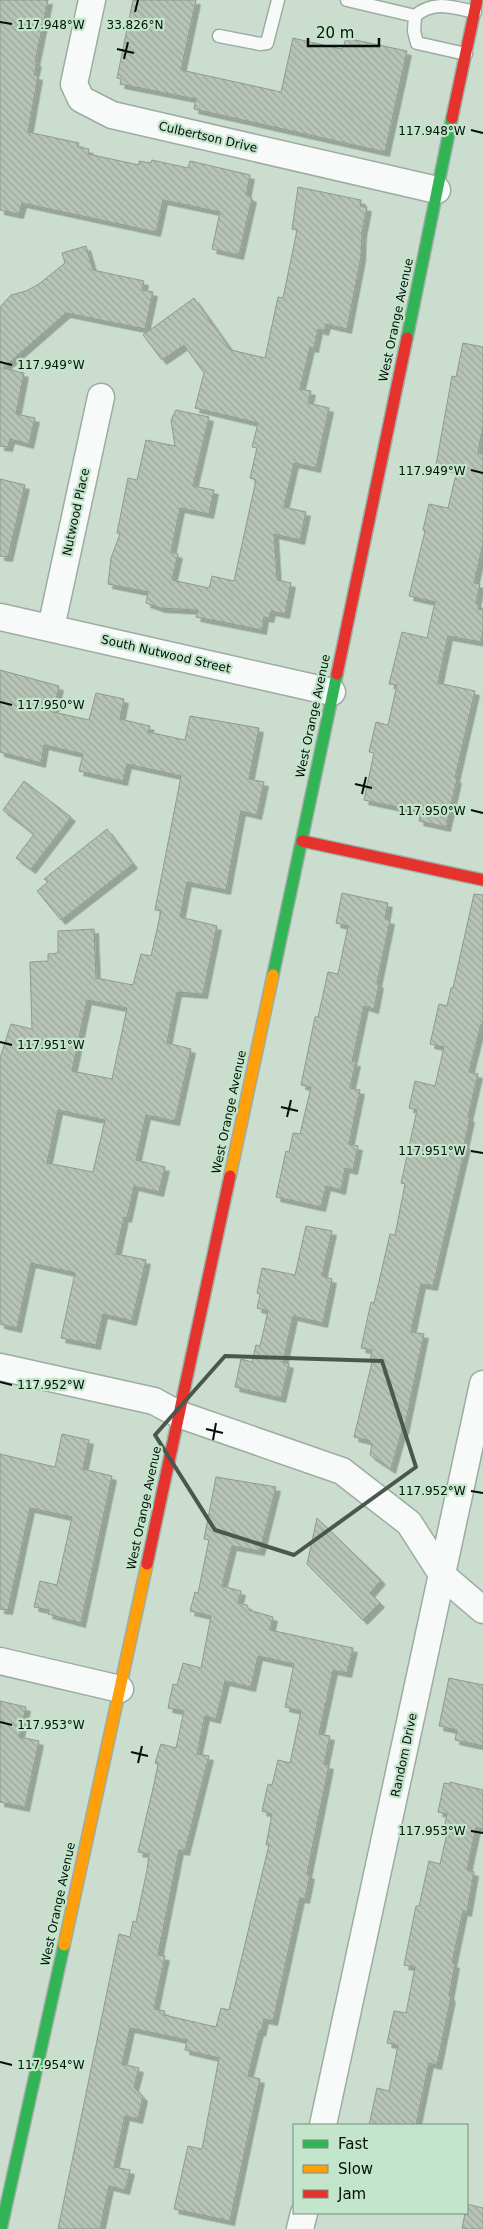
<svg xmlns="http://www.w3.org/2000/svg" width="483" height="2229" font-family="'DejaVu Sans',sans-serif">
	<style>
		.building { fill: url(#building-back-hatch); stroke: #8f9a8f; fill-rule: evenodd; filter: url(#shadow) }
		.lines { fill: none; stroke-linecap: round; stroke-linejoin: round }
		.lane-casing { stroke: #9daca1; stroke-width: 15 }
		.street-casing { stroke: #9daca1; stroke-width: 29 }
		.fast-casing { stroke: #9daca1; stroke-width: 14 }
		.slow-casing { stroke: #9daca1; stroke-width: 14 }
		.jam-casing { stroke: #9daca1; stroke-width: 14 }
		.lane { stroke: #f7faf8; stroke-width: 12 }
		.street { stroke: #f7faf8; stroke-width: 26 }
		.fast { stroke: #30b455; stroke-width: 11 }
		.slow { stroke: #ff9f0a; stroke-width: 11 }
		.jam { stroke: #e5322d; stroke-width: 11 }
		.marked { fill: none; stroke: #49584d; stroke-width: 4; stroke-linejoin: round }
		.ticks { fill: none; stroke: #041007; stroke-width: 2 }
		.labels { text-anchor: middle; stroke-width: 4.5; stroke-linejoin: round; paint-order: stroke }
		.street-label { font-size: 12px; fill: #041007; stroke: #c2e5cb }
		.ticks-label { font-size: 12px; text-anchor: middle; fill: #041007; stroke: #c2e5cb; stroke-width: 4.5; stroke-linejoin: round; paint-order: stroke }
	</style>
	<defs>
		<pattern id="building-back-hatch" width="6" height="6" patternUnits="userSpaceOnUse" patternTransform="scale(1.25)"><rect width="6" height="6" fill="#b6c3b6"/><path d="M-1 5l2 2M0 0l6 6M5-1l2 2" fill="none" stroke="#9ba69b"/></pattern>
		<filter id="shadow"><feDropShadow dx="4.5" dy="4.5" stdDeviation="0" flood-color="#0004"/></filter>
	</defs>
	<rect width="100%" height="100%" fill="#caddcf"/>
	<!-- building -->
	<path class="building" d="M0 0H48L35 62H37L34 75 38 76 28 132 79 143 78 147 89 149 88 154 139 165V161L151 163 152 160 188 168 190 161 250 175 246 195 252 198 239 255 212 249 220 212 163 200 156 232 22 203 19 214 0 210Z
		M133 0H196L181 70 281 92 293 38 341 49 343 48 346 38 407 51 385 152 194 109 196 99 120 84 121 79 117 78Z
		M298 187 361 200 360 206 367 207 362 233 361 257 347 329 326 324 324 331 318 329 314 348 310 347 300 389 311 391 308 403 329 408 316 468 294 463 284 507 306 512 300 540 274 534 277 580 291 583 285 614 271 611 269 618 264 617 262 630 196 617 198 610 161 608 146 603 148 592 108 584 111 558 120 534 117 533 128 478 137 480 146 440 175 446 171 420 176 410 209 417 193 486 214 490 209 514 180 508 171 552 178 554 172 580 209 588 212 576 234 581 256 480 250 478 257 448 252 447 258 423 195 408 204 373 184 345 162 360 143 335 194 298 231 350 265 358 278 297 283 298 297 230 292 229Z
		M86 246 93 270 144 281 142 290 153 292 145 329 66 313 3 368 24 373 16 414 35 418 29 444 10 439 8 447 0 446V307L11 295 26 291 39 284 65 263 62 253Z
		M463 343 483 347V426L478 453 483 454V544L474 583 480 584 476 603 479 604 478 609 483 610V631L481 642 448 636 438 683 475 691 455 778 457 779 446 827 419 821 421 812 364 800 374 753 369 752 376 722 388 725 397 685 389 684 402 632 427 638 435 602 409 596 425 531 423 530 429 504 448 508 457 470 436 465 452 376 456 377Z
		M0 479 25 485 8 557 0 556Z
		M0 670 59 686 53 712 89 720 96 693 124 699 120 719 150 726 148 732 185 740 190 716 259 728 249 779 264 782 257 815 241 811 226 890 187 882 180 917 217 926 203 994 177 992 170 1027 167 1043 191 1049 175 1121 146 1115 136 1160 165 1167 159 1192 134 1186 127 1218 124 1217 116 1254 146 1260 132 1321 103 1314 96 1345 61 1338 75 1273 31 1263 17 1328 0 1324V1058L11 1024 32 1029 30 962 48 961V954L58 953V931L94 929 96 978 133 985 141 954 151 956 161 911 155 910 181 776 127 764 123 781 79 771 83 754 44 745 41 763 0 752ZM87 1000 127 1008 112 1079 72 1071ZM58 1110 105 1120 93 1172 47 1163Z
		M24 781 71 817 31 869 16 858 34 834 3 810Z
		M107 829 133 864 61 920 37 891 48 882 44 879Z
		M342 893 388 903 385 919 390 920 377 983 379 984 374 1009 364 1006 352 1062H356L350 1088 360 1090 349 1144 358 1146 353 1170 345 1168 341 1190 326 1186 321 1207 276 1197 286 1151 289 1152 293 1133 300 1134 311 1087 301 1085 315 1017H318L328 972 338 974 348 926 336 923Z
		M474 894 483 895V1024H481L469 1072 478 1074 468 1117 470 1118 464 1145H466L433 1286 421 1284 411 1332 424 1334 404 1430H402L391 1469 370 1455 372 1444H370V1441L354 1437 372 1362H370L372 1350 361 1348 371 1302 374 1303 390 1234 395 1235 405 1184 401 1183 417 1110 409 1108 415 1081 435 1086 444 1047 430 1044 439 1004 447 1006 451 988H453Z
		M306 1226 332 1231 322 1276 332 1279 323 1323 293 1316 283 1362 289 1364 281 1398 235 1387 241 1359 252 1362 256 1345 260 1346 268 1311 257 1308 260 1294 257 1293 262 1268 295 1275Z
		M62 1434 89 1440 83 1469 112 1476 81 1623 48 1614 49 1610 34 1607 40 1581 57 1585 72 1517 30 1508 8 1610 0 1609V1454L55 1467Z
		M216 1477 276 1487 260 1551 232 1546 222 1586 241 1591 238 1603 247 1605 249 1610 273 1617 270 1630 353 1648 347 1673 333 1670 319 1734 330 1736 324 1764 329 1765 307 1874 310 1875 305 1899 300 1898 273 2021 264 2019 261 2032 259 2031 248 2076 260 2079 230 2221 174 2209 188 2146 202 2149 219 2058 185 2050 187 2040 130 2028 122 2064 139 2068 134 2087 143 2097 138 2119 125 2116 114 2167 130 2170 125 2190 109 2186 100 2229H58L119 1934 130 1937 133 1921 136 1922 147 1870 149 1854 138 1852 154 1784 158 1764 155 1763 161 1744 176 1748 184 1711 168 1708 173 1684 177 1685 183 1663 201 1668 211 1616 190 1611 195 1592 198 1593 209 1540 204 1539ZM258 1656 294 1664 285 1707 301 1711 290 1763 278 1760 272 1785 268 1784 262 1811 272 1814 266 1845H269L229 2010 221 2008 216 2027 164 2015 165 2011 154 2009 165 1956 158 1955 179 1850 185 1851 209 1756 197 1754 205 1716 216 1719 225 1681 251 1687Z
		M317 1518 381 1580 370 1593 380 1603 363 1620 307 1564Z
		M449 1678 483 1685V1746L455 1740 457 1730 439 1726Z
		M0 1701 26 1707 19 1737 39 1741 25 1807 0 1802Z
		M450 1782 483 1790V1829L476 1827 467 1870 474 1872 467 1912 463 1911 452 1963 455 1964 449 1996 451 1997 437 2065 429 2063 416 2125H369L377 2088 389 2091 398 2045 387 2043 394 2011 406 2013 415 1967 404 1965 416 1906H419L429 1861 440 1864 448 1829 444 1828 447 1814 438 1812 444 1783 450 1784Z
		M467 2204 483 2208V2229H462L465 2213H467Z"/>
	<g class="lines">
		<defs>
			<path id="lane" d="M347 0 415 16
				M219 36 260 44 267 43 278 0
				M466 54 417 43 414 31 415 16C434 0 451 7 475 12"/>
			<path id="street" d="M92 0 74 84 81 99 112 115 437 190
				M0 617 332 692
				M51 628 101 397
				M0 1367 154 1401 178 1414 342 1471 409 1523 443 1576 483 1610
				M0 1661 120 1689
				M323 2125 483 1384
				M300 2229 304 2213"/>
			<path id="fast" d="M407 338 452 118
				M273 975 337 674
				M1 2229 64 1945"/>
			<path id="slow" d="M230 1176 273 975
				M64 1945 147 1564"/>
			<path id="jam" d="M452 118 477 0
				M337 674 407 338
				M302 841 483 880
				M147 1564 230 1176"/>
		</defs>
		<!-- lane casing -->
		<use href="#lane" class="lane-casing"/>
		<!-- street casing -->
		<use href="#street" class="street-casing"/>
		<!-- fast casing -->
		<use href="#fast" class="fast-casing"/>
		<!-- slow casing -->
		<use href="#slow" class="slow-casing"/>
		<!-- jam casing -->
		<use href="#jam" class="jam-casing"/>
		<!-- lane -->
		<use href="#lane" class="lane"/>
		<!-- street -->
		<use href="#street" class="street"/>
		<!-- fast -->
		<use href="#fast" class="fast"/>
		<!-- slow -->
		<use href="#slow" class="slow"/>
		<!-- jam -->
		<use href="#jam" class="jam"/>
	</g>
	<!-- marked area -->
	<path class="marked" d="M225 1356 382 1361 416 1467 294 1555 215 1530 155 1435Z"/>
	<!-- ticks -->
	<path class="ticks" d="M135 12 138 0M0 22 12 24M117 49 134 53M124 59 128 42M471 130 483 133M0 362 12 365M471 470 483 473M0 702 12 705M355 784 372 788M362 794 366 777M471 810 483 813M0 1042 12 1045M281 1107 298 1111M287 1117 291 1100M471 1151 483 1153M0 1382 12 1385M206 1429 223 1433M213 1440 216 1423M471 1491 483 1493M0 1722 12 1725M131 1752 148 1756M138 1763 142 1746M471 1831 483 1833M0 2062 12 2065"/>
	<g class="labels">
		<!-- street labels -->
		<g class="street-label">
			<text transform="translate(208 137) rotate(13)" y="4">Culbertson Drive</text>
			<text transform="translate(396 320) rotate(-78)" y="4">West Orange Avenue</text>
			<text transform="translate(76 512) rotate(-78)" y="4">Nutwood Place</text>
			<text transform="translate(166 654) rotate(13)" y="4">South Nutwood Street</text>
			<text transform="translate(313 716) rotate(-78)" y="4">West Orange Avenue</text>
			<text transform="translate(229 1112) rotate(-78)" y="4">West Orange Avenue</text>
			<text transform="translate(144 1508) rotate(-78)" y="4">West Orange Avenue</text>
			<text transform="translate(404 1755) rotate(-78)" y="4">Random Drive</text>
			<text transform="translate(58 1904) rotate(-78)" y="4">West Orange Avenue</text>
		</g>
	</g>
	<g class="ticks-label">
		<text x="51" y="29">117.948°W</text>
		<text x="135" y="29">33.826°N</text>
		<text x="432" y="135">117.948°W</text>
		<text x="51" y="369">117.949°W</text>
		<text x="432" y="475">117.949°W</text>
		<text x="51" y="709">117.950°W</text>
		<text x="432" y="815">117.950°W</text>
		<text x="51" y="1049">117.951°W</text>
		<text x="432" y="1155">117.951°W</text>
		<text x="51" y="1389">117.952°W</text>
		<text x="432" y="1495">117.952°W</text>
		<text x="51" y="1729">117.953°W</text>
		<text x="432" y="1835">117.953°W</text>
		<text x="51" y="2069">117.954°W</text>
	</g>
	<!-- legend -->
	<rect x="293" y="2124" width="175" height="90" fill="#c2e5cb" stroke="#76907d"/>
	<rect x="303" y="2140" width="25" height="8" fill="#30b455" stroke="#76907d"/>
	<text x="338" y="2149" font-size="15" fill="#041007">Fast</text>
	<rect x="303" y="2165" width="25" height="8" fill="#ff9f0a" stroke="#76907d"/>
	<text x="338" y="2174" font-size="15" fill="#041007">Slow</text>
	<rect x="303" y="2190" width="25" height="8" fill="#e5322d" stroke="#76907d"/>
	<text x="338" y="2199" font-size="15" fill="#041007">Jam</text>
	<!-- scale -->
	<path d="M308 38v8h71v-8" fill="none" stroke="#041007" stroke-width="2.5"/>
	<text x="316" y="38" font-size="15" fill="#041007" stroke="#c2e5cb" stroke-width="4" paint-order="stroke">20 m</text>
</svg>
